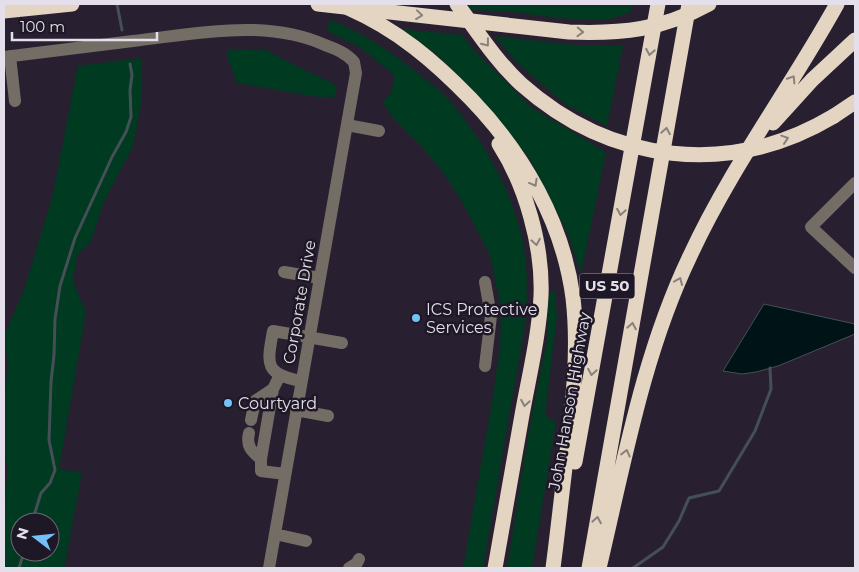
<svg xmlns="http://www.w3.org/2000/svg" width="859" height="572" font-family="Montserrat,sans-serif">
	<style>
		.green { fill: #003a21; fill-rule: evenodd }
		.water { fill: #001316; stroke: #445056 }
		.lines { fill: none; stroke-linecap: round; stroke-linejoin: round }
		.stream { stroke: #445056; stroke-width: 3 }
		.minor { stroke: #736d66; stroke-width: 12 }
		.highway { stroke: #e3d5c2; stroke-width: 15 }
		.highway-bridge { stroke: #e3d5c2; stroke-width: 15 }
		.oneway { stroke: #8a807c }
		.poi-dot { fill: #73c1f6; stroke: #1e1726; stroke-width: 2 }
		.labels { text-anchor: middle; stroke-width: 5; stroke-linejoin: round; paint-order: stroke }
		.shield { fill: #1e1726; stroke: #a9a3af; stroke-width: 1 }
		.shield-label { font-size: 15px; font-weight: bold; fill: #e4dfea }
		.street-label { font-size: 16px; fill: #e4dfea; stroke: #1e1726 }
		.poi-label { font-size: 16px; fill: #e4dfea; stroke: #1e1726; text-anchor: start }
	</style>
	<rect width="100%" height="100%" fill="#282030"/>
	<!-- green -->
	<path class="green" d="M468 4H633L631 12 607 20 557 18 513 12 471 10Z
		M330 20C365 33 395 55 424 78 432 85 441 90 447 98 482 136 512 191 523 242 528 267 527 293 526 318L483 568H463L492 402 500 348 501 308 490 255 461 200 445 175 421 146 392 117 383 102 392 92 394 75 361 48 327 31Z
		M399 29 463 35 473 49 532 108 606 152 581 274 568 234 530 159 472 90 434 52Z
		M494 36 574 45 623 46 607 126 565 104 517 63Z
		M229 49 266 50 300 68 331 82 337 87 334 98 318 97 237 83 227 56Z
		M141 58 142 99 133 146 104 202 90 243 77 255 73 281 86 312 59 469 82 473 64 568H4V506L8 468 4 456V395L8 371 5 334 24 290 52 198 78 66ZM20 522H50V552H20Z
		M555 291 557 317 545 415 556 422 532 568H507L529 430 547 339 549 293Z"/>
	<!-- water -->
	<path class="water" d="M764 304 855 324V334L778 366 756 372 742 374 723 371Z"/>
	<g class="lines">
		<!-- stream -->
		<path class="stream" d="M117 4 122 30
			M32 522 41 493 50 483 55 470 49 440 51 382 54 355 55 319 60 286 75 238 112 157 126 132 131 117 130 90 132 75 130 64
			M19 568 24 552
			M633 568 663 547 679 521 689 498 719 491 755 431 771 389 770 368"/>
		<!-- minor -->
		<path class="minor" d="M10 56 15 101
			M4 57C47 52 90 46 133 41 195 34 265 18 325 45 336 49 346 53 354 62L356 73 344 141 269 568
			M347 125 379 131
			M855 183 811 227 855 268
			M284 272 320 278
			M485 366 491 316 485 282
			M280 375 273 389 261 459V471L285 474
			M301 381C264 374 267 364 273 331L342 343
			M296 410 328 416
			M251 420 255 401 273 389
			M249 433C246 446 251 451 261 459
			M275 534 306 541
			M349 568 357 563 359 559"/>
		<!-- highway -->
		<path class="highway" d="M348 8C398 30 434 61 471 99 523 153 563 222 573 298 579 350 573 400 567 452 562 491 558 530 553 568
			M4 11 72 4
			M834 116 855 102
			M773 123 812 80 855 40
			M575 462 658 4
			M495 568C504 517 513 466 522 415 529 376 539 336 541 296 543 247 526 186 499 144
			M589 568 689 4
			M599 568C624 463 643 354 690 256 731 167 790 89 837 4"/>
		<!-- highway-bridge -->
		<path class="highway-bridge" d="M318 4 569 32C622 34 662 30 709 4
			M457 4C477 31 496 61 521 84 611 164 730 178 834 116"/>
	</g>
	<!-- one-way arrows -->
	<defs><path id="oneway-chevron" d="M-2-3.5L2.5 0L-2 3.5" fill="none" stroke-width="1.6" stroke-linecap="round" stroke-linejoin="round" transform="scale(1.25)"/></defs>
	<g class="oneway">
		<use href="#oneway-chevron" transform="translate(419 15) rotate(6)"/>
		<use href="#oneway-chevron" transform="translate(580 32) rotate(2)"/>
		<use href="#oneway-chevron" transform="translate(486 43) rotate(52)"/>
		<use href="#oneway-chevron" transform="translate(650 52) rotate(100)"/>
		<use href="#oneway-chevron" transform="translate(792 79) rotate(-58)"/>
		<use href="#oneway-chevron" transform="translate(666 131) rotate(-80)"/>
		<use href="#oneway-chevron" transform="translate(785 139) rotate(-18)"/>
		<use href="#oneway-chevron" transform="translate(534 183) rotate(61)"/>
		<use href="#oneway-chevron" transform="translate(621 212) rotate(100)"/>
		<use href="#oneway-chevron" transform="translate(536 242) rotate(80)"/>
		<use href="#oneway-chevron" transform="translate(679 281) rotate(-67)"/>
		<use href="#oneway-chevron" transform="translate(632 326) rotate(-80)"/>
		<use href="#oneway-chevron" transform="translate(592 372) rotate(100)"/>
		<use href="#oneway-chevron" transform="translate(525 403) rotate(100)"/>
		<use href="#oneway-chevron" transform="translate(626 453) rotate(-76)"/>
		<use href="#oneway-chevron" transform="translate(597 520) rotate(-80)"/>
	</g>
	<!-- markers -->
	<g class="poi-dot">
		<circle cx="416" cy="318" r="5"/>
		<circle cx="228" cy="403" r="5"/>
	</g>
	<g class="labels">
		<!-- shield labels -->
		<rect class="shield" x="579.5" y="273.5" width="55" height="25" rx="4"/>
		<g class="shield-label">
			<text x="607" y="291">US 50</text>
		</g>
		<!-- street labels -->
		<g class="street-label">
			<text transform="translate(299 302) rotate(-80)" y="6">Corporate Drive</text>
			<text transform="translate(569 401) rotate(-80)" y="6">John Hanson Highway</text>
		</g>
		<!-- poi labels -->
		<g class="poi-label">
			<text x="426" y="315">ICS Protective<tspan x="426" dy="18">Services</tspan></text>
			<text x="238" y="409">Courtyard</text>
		</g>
	</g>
	<!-- border -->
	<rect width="859" height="572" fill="none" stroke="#e4dfea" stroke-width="10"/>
	<!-- north arrow -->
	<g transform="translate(35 537) rotate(286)"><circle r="24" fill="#1e1726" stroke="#6d6774"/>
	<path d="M0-4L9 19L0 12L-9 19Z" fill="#73c1f6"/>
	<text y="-8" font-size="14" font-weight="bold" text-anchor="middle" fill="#e4dfea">N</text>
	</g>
	<!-- scale -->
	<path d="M12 32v8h145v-8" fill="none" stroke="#e4dfea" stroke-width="2.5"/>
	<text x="20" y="32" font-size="15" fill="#e4dfea" stroke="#1e1726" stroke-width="4" paint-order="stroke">100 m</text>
</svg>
